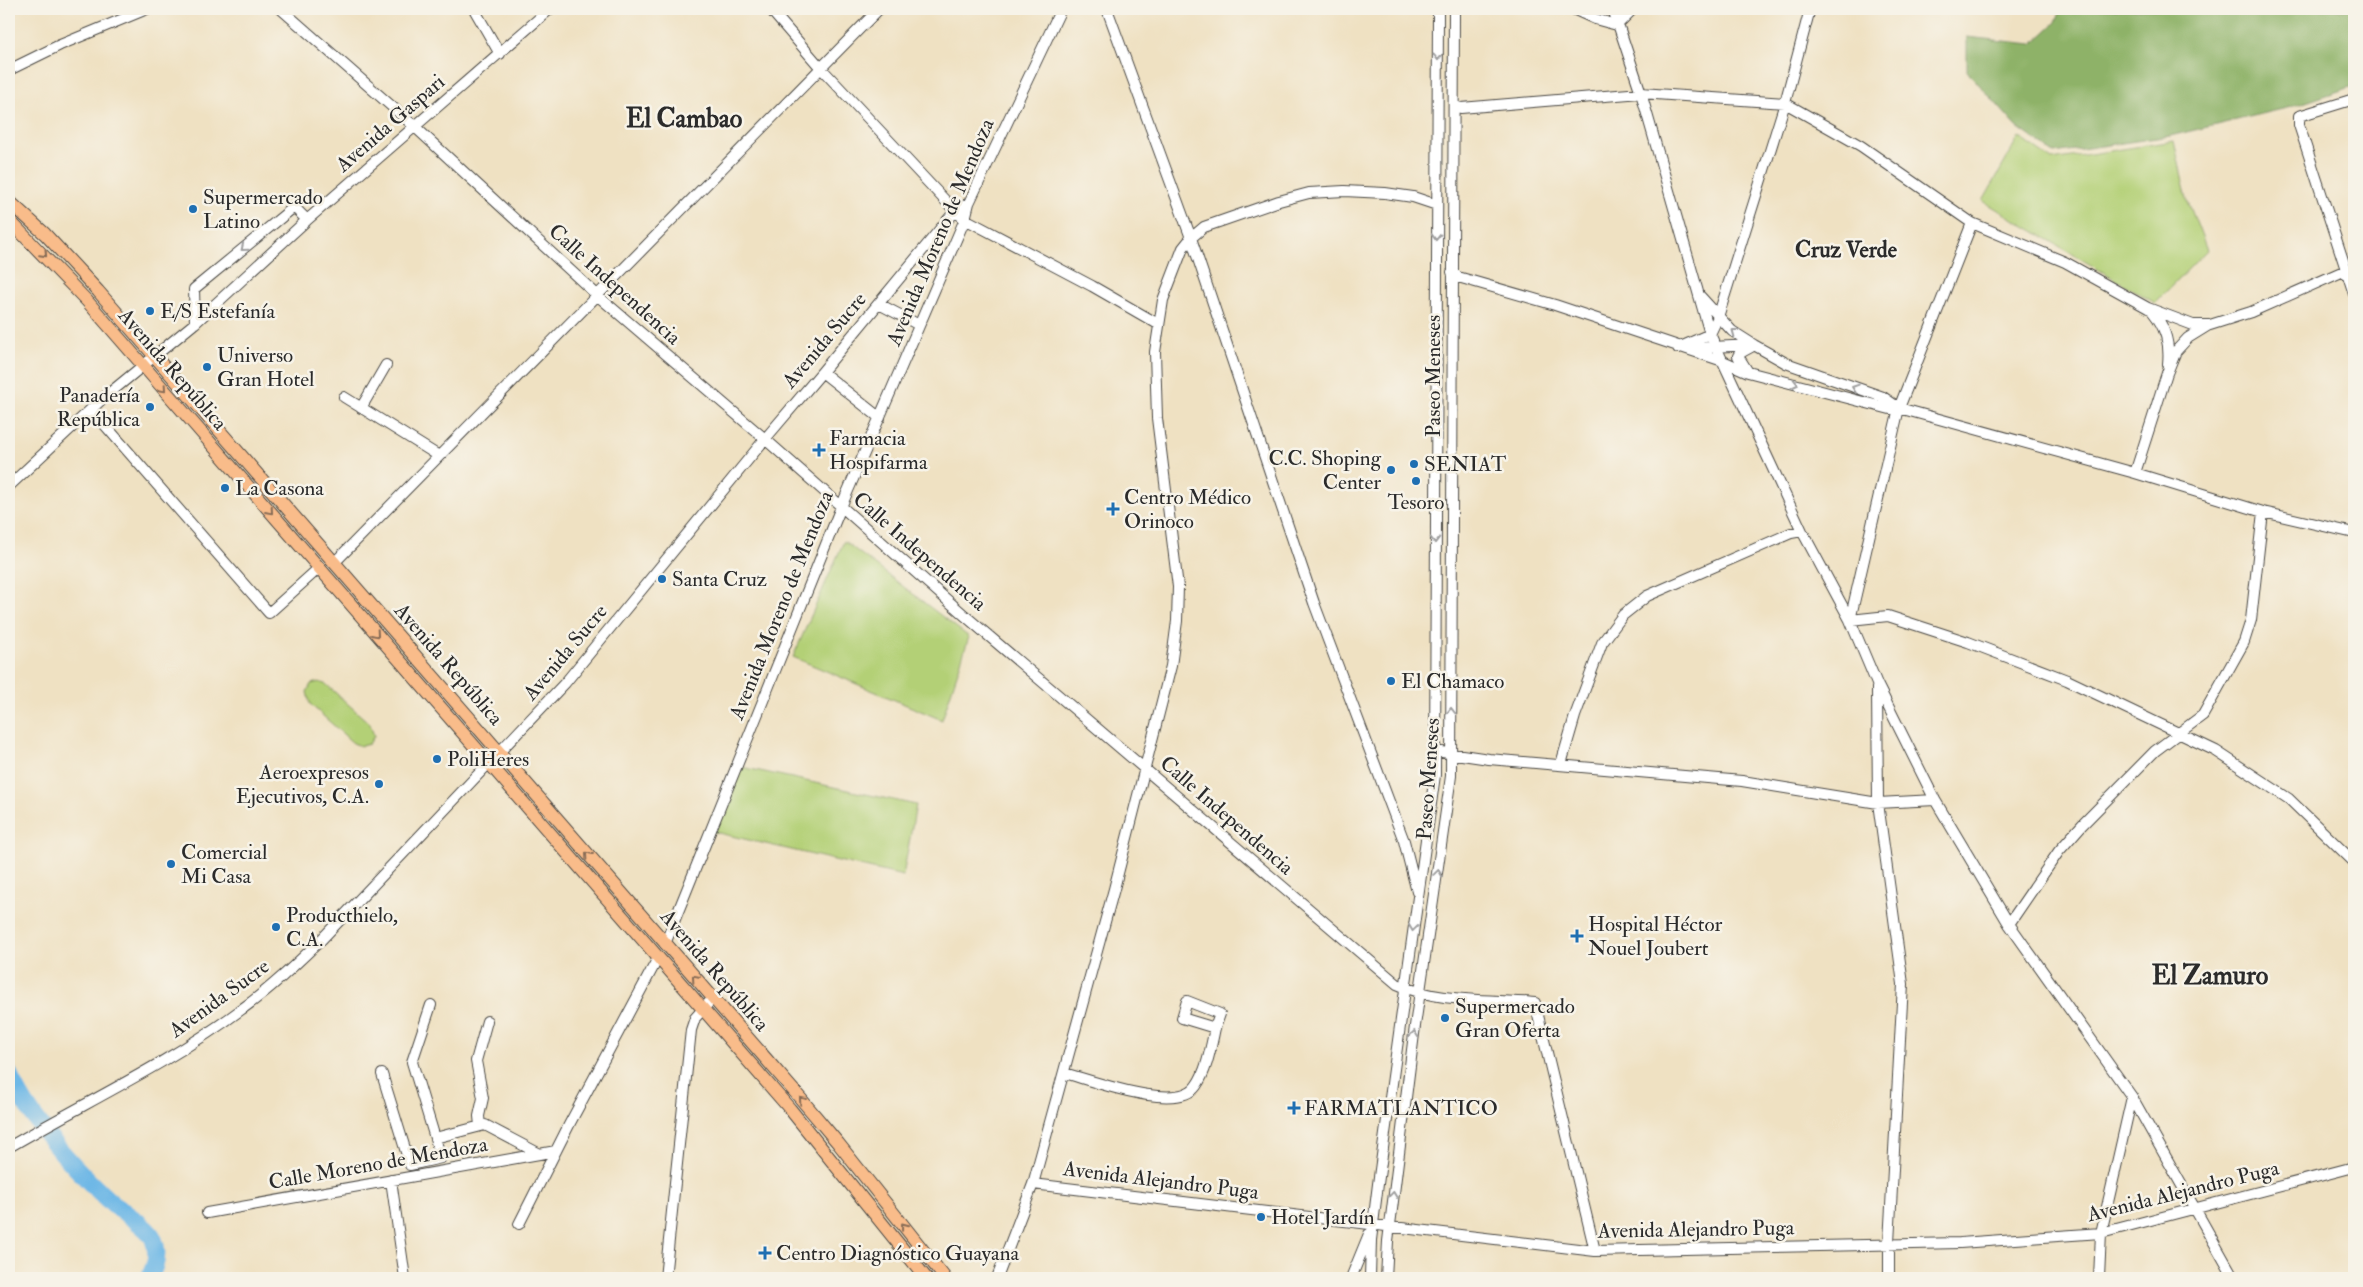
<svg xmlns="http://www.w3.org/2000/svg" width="2363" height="1287" font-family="'IM FELL Double Pica',serif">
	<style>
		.green { fill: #b3d076; stroke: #6f7e50 }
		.forest { fill: #8eb267; stroke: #5c6e49 }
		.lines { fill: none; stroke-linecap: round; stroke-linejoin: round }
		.river { stroke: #6eb8e6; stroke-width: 18 }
		.minor-casing { stroke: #484642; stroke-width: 12 }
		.major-casing { stroke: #484642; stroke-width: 14 }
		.minor { stroke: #fff; stroke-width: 10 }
		.major { stroke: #f9bc8a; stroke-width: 12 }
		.oneway { stroke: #a0a0a0 }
		.oneway2 { stroke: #886c56 }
		.poi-dot { fill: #1f6fb2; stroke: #f7f3e8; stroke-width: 2 }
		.labels { text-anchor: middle; stroke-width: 5; stroke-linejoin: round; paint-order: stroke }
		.street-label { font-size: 21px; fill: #2b2b2b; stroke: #f7f3e8 }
		.poi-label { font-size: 21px; fill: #2b2b2b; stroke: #f7f3e8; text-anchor: start }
		.neighbourhood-label { font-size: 22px; font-weight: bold; fill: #2b2b2b; stroke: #f7f3e8 }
		.district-label { font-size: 26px; font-weight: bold; fill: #2b2b2b; stroke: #f7f3e8 }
	</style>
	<rect width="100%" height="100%" fill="#f7f3e8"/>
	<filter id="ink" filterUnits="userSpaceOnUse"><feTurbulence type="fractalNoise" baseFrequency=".02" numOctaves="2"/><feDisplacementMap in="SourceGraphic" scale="10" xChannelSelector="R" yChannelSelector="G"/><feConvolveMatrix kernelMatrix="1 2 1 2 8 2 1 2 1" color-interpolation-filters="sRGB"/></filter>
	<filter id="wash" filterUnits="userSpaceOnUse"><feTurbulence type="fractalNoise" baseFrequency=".0096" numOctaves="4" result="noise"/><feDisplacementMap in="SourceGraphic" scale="20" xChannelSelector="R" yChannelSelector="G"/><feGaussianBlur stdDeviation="1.12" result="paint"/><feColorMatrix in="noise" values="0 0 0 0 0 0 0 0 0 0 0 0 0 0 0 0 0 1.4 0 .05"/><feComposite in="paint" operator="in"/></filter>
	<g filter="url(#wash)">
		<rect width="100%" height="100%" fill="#efe1c2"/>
		<!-- green -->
		<path class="green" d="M2019 137 2052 160 2174 141 2187 199 2207 250 2155 303 1983 201Z
			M844 541 969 637 942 720 793 657Z
			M319 682 327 685 370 724 374 736 369 744 361 746 353 743 310 704 307 692 311 684Z
			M737 766 916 805 903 876 710 831Z"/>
		<!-- forest -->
		<path class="forest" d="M2061 9H2354V86L2291 107 2170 136 2054 153 2017 127 1967 71V37L2032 44 2056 22Z"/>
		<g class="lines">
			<!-- river -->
			<path class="river" d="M9 1074C30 1119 71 1165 107 1199 118 1209 148 1226 153 1238 159 1252 156 1266 149 1278"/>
		</g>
	</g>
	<g filter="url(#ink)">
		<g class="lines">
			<defs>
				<path id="minor" d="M281 9 414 126 598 296 765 439 963 614 1397 984C1438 1003 1490 999 1535 1003L1595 1251
					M474 9 500 54
					M770 9 820 67 955 211 965 219 1092 286 1158 324
					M1107 9 1191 238 1314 603 1404 841 1417 892
					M1573 9 1595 19 1617 25 1633 9
					M1613 9 1641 93 1710 334 1802 531 1850 620 1877 684 1935 800 2009 924 2132 1097 2234 1278
					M9 70 60 45 147 9
					M2354 99 2299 116V125L2354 294
					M1455 106 1461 108 1641 93 1785 103 1861 146 1972 223 2065 262 2148 308 2193 325H2210L2251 312 2346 270
					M1972 223 1899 408 1850 620 1888 616 1968 642 2067 680 2216 751 2289 799 2354 862
					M1452 272 1458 277 1555 305 1723 361 1748 372 1890 409 1898 408
					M1700 296 1732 331 1754 345 1786 363 1883 397 1899 408 2135 473 2263 512 2354 533
					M879 304 919 325
					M2153 312C2166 328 2170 344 2168 364
					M195 323 194 289 294 207 307 220
					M1678 348 1710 334 1718 317 1785 103 1810 9
					M1690 348 1754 345
					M822 372 880 418
					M1748 372 1738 356 1740 353 1751 347
					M344 397 439 456
					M361 408 386 365
					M91 409 269 613 319 568
					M2135 473 2167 373 2176 351 2188 338 2209 325
					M9 486 101 400 195 323 307 220 550 9
					M334 563 879 9
					M1877 688 1878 803 1903 984 1889 1243V1278
					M1435 751 1489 759 1742 781 1878 803 1935 800
					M1561 764 1575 716 1602 643 1623 615 1647 596 1791 533 1802 531
					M2009 924 2059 851 2082 825 2155 751 2203 715 2244 642 2251 620 2263 512
					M665 944 841 507 965 219 969 203 1061 9
					M1187 1001 1220 1014 1215 1028 1182 1018Z
					M1064 1073C1091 1080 1177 1113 1196 1086 1207 1071 1211 1046 1215 1028
					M382 1074 410 1165 441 1158 412 1062 431 1005
					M480 1126 479 1116 483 1098 476 1061 487 1021
					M435 1138 485 1125 538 1153
					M9 1147C86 1102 170 1063 242 1009 270 989 295 965 320 941L565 683 765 439 822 372 955 211 969 203
					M391 1180 405 1278
					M1033 1184 1595 1251 1960 1243 2101 1233 2354 1167
					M207 1213 556 1151
					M519 1224 570 1123 658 958
					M665 1278 691 1030 695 1018 713 998
					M997 1278 1033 1184 1114 889 1171 666 1177 621 1178 587 1157 418 1155 352 1163 300 1183 248 1191 238 1204 227 1279 201 1309 193 1344 191 1385 193 1413 197 1437 205
					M1351 1278 1369 1234
					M1370 1278 1371 1240 1378 1184 1435 775 1438 9
					M1386 1278 1388 1241 1415 1026 1451 776 1454 9
					M2099 1278 2101 1233 2132 1097"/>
				<path id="major" d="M9 201 45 234 98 291 801 1099 838 1143 945 1278
					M9 220 87 301 790 1109 926 1278"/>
			</defs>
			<!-- minor casing -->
			<use href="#minor" class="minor-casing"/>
			<!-- major casing -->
			<use href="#major" class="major-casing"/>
			<!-- minor -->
			<use href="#minor" class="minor"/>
			<!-- major -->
			<use href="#major" class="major"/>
		</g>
		<!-- one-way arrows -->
		<defs><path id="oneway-chevron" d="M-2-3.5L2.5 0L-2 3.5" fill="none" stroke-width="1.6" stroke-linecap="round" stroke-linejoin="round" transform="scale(1.25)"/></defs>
		<g class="oneway">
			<use href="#oneway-chevron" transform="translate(1438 57) rotate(90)"/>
			<use href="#oneway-chevron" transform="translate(1436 237) rotate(91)"/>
			<use href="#oneway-chevron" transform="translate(244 248) rotate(141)"/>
			<use href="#oneway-chevron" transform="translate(1735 332) rotate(-143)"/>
			<use href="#oneway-chevron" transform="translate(1795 384) rotate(14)"/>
			<use href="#oneway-chevron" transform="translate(1855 388) rotate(-161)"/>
			<use href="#oneway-chevron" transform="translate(1435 540) rotate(90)"/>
			<use href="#oneway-chevron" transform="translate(1451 711) rotate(-90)"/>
			<use href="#oneway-chevron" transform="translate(1438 873) rotate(-82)"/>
			<use href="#oneway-chevron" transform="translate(1413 928) rotate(98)"/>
			<use href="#oneway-chevron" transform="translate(1414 1034) rotate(-83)"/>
			<use href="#oneway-chevron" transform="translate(1393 1195) rotate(-83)"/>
		</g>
		<g class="oneway2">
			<use href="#oneway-chevron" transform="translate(44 254) rotate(47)"/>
			<use href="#oneway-chevron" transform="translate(163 389) rotate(49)"/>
			<use href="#oneway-chevron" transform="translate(270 511) rotate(49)"/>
			<use href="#oneway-chevron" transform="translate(376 634) rotate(49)"/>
			<use href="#oneway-chevron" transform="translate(588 855) rotate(-131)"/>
			<use href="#oneway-chevron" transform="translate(695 978) rotate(-131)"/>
			<use href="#oneway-chevron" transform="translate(802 1100) rotate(-131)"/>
			<use href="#oneway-chevron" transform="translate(904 1226) rotate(-128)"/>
		</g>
	</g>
	<!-- markers -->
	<g class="poi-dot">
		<circle cx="193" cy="209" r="5"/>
		<circle cx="150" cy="311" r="5"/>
		<circle cx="207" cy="367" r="5"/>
		<circle cx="150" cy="407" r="5"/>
		<path d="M816.5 442.5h5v5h5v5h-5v5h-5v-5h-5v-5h5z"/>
		<circle cx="1414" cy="464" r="5"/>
		<circle cx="1391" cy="470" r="5"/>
		<circle cx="1416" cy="481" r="5"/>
		<circle cx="225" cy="488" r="5"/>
		<path d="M1110.5 501.5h5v5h5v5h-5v5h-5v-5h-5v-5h5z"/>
		<circle cx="662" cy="579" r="5"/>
		<circle cx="1391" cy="681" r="5"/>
		<circle cx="437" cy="759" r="5"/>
		<circle cx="379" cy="784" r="5"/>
		<circle cx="171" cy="864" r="5"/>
		<circle cx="276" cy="927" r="5"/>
		<path d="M1574.5 928.5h5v5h5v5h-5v5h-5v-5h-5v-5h5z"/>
		<circle cx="1445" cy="1018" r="5"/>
		<path d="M1291.5 1100.5h5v5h5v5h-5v5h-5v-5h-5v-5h5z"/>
		<circle cx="1261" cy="1217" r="5"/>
		<path d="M762.5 1245.5h5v5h5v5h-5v5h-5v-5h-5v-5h5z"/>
	</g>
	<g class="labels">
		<!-- street labels -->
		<g class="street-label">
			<text transform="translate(390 123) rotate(-41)" y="7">Avenida Gaspari</text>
			<text transform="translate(940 232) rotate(-67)" y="7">Avenida Moreno de Mendoza</text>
			<text transform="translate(615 284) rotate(42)" y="7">Calle Independencia</text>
			<text transform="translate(824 340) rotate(-50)" y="7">Avenida Sucre</text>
			<text transform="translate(173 369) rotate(49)" y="7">Avenida República</text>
			<text transform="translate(1433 376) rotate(-90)" y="7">Paseo Meneses</text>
			<text transform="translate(920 551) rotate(41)" y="7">Calle Independencia</text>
			<text transform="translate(781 605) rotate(-68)" y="7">Avenida Moreno de Mendoza</text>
			<text transform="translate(565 652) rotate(-50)" y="7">Avenida Sucre</text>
			<text transform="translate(449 664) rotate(49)" y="7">Avenida República</text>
			<text transform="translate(1428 779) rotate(-86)" y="7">Paseo Meneses</text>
			<text transform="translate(1227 815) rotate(41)" y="7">Calle Independencia</text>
			<text transform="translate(715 970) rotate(49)" y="7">Avenida República</text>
			<text transform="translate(219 998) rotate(-36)" y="7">Avenida Sucre</text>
			<text transform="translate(378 1163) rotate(-10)" y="7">Calle Moreno de Mendoza</text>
			<text transform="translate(1161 1180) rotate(7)" y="7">Avenida Alejandro Puga</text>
			<text transform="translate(2183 1191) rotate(-14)" y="7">Avenida Alejandro Puga</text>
			<text transform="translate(1696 1229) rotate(-1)" y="7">Avenida Alejandro Puga</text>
		</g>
		<!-- poi labels -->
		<g class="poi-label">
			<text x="203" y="204">Supermercado<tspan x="203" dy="24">Latino</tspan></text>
			<text x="160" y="318">E/S Estefanía</text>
			<text x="217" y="362">Universo<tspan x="217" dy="24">Gran Hotel</tspan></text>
			<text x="140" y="402" text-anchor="end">Panadería<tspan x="140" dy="24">República</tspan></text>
			<text x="829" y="445">Farmacia<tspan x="829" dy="24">Hospifarma</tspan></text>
			<text x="1381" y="465" text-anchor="end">C.C. Shoping<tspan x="1381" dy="24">Center</tspan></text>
			<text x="1424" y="471">SENIAT</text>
			<text x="235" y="495">La Casona</text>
			<text x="1124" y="504">Centro Médico<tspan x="1124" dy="24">Orinoco</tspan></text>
			<text x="1416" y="509" text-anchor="middle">Tesoro</text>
			<text x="672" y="586">Santa Cruz</text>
			<text x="1401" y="688">El Chamaco</text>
			<text x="447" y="766">PoliHeres</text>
			<text x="369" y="779" text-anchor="end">Aeroexpresos<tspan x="369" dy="24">Ejecutivos, C.A.</tspan></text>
			<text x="181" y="859">Comercial<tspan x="181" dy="24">Mi Casa</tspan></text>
			<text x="286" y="922">Producthielo,<tspan x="286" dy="24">C.A.</tspan></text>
			<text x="1588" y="931">Hospital Héctor<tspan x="1588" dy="24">Nouel Joubert</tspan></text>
			<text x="1455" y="1013">Supermercado<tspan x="1455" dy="24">Gran Oferta</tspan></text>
			<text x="1304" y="1115">FARMATLANTICO</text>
			<text x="1271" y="1224">Hotel Jardín</text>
			<text x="776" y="1260">Centro Diagnóstico Guayana</text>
		</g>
		<!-- neighbourhood labels -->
		<g class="neighbourhood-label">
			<text x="1846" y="257">Cruz Verde</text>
		</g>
		<!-- district labels -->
		<g class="district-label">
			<text x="684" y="127">El Cambao</text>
			<text x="2210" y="984">El Zamuro</text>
		</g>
	</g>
	<!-- margin -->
	<rect width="2363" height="1287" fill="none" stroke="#f7f3e8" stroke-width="30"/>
</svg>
